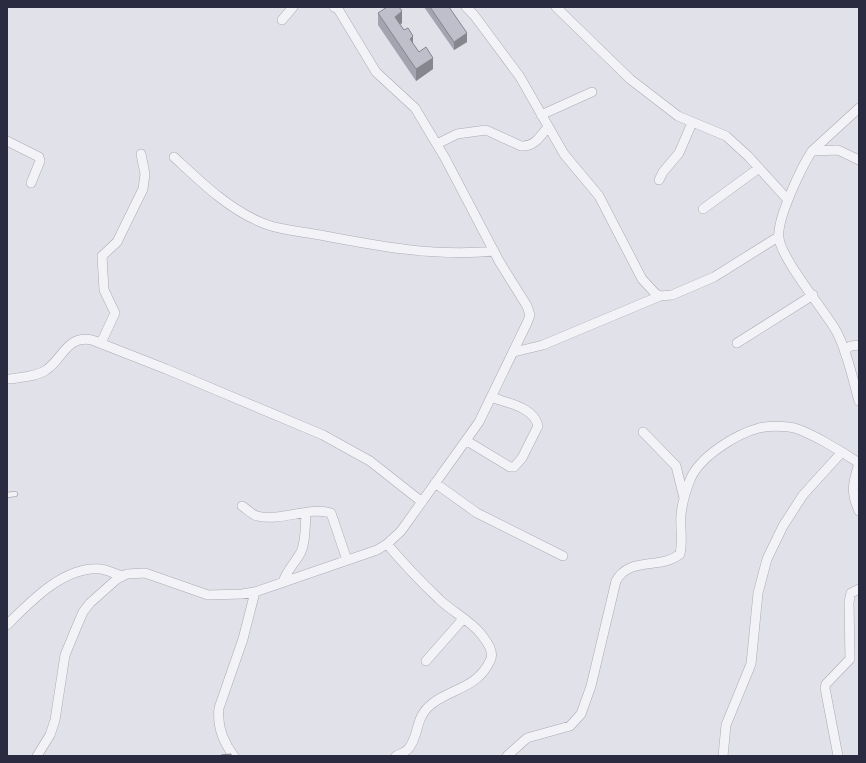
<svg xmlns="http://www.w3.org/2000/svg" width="866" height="763" font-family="'Nunito Sans',sans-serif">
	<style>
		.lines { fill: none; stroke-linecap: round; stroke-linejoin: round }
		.lane-casing { stroke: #aaaab6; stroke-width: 6 }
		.street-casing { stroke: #aaaab6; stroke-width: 10 }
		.lane { stroke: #f3f3f7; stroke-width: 4.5 }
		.street { stroke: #f3f3f7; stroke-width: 9 }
		.wall { fill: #a3a4af }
		.shaded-wall { fill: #85868e }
		.building { fill: #bebfcb; stroke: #85868e }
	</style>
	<rect width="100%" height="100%" fill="#e1e1e9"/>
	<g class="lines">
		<defs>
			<path id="lane" d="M7 495 15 494"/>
			<path id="street" d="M466 7 474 15 520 77 564 154 599 196 642 279 655 293 660 296 672 295 714 277 778 237
				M556 7 630 79 678 116 726 136 748 156 788 200
				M282 20 293 7
				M859 108 812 151C802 166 776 220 779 238 781 258 823 309 835 329 846 347 853 380 859 401
				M541 115 592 92
				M7 141 39 157 40 161 31 183
				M437 144 457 134 486 130 521 146C534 147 540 137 547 128
				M812 151 838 150 859 160
				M174 157C199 180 226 207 258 221 277 230 299 231 320 235 377 246 435 257 494 251
				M659 180 663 172 679 153 692 123
				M703 209 759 168
				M101 343 115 313 104 290 102 256 117 242 143 189 145 174 141 154
				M737 343 813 295
				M844 350 851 346 859 345
				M514 352 543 345 660 296
				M10 379C21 377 36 377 46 370 63 359 66 335 92 340L166 369 323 435 370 461 422 502
				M643 432 676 466 684 498
				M467 441 510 467H514L522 458 538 426C534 407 507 403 491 397
				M859 463C853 483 850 491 859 511
				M435 483 477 513 563 556
				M242 506C247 509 252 515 257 516 281 522 310 506 331 513L347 560
				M387 544C403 563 421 582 439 599 452 612 470 620 481 634 487 642 495 652 490 661 477 688 453 688 433 703 414 717 420 734 409 748 406 752 400 754 396 756
				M283 582C287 570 295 563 301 552 306 541 305 525 306 514
				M7 625C31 601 64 566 101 569 108 570 115 574 122 576
				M426 661 463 619
				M37 756 50 735 55 720 65 655 77 626 83 612 90 603 117 579 127 574 145 573 208 595 242 594 255 592 377 550 387 544 401 531 479 422 527 323 530 315 527 306 499 261 445 158 415 108 376 72 338 9 334 7
				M234 756C223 742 217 726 219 708L243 639 255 592
				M507 756 527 738 570 726 581 714 591 686 616 581C629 556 661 570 680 554 683 541 680 528 681 515 682 504 686 490 690 480 699 457 736 434 759 428 768 426 779 426 789 427 806 429 844 453 859 463
				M723 756 726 725 751 664 758 593 767 559 783 526 803 495 842 452
				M838 756 825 688 826 684 850 659 849 602 851 593 859 589"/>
		</defs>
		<!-- lane casing -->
		<use href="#lane" class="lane-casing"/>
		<!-- street casing -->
		<use href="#street" class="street-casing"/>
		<!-- lane -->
		<use href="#lane" class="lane"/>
		<!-- street -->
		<use href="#street" class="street"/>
	</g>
	<!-- wall -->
	<path class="wall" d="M424 7H449L467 42 454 50Z
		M378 13 402 23 400 25 419 52 433 69 416 81 378 25Z"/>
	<!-- shaded-wall -->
	<path class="shaded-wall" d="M402 11V23L395 28V17Z
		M467 33V42L454 50V42Z
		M413 36V48L410 39Z
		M433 58V69L416 81V69Z"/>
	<!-- building -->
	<path class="building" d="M387 7H399L402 11 395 17 404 30 408 28 413 36 410 39 419 52 426 47 433 58 416 69 378 13Z
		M430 7H449L467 33 454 42Z
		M231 754V756H221V755Z"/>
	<!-- border -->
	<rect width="866" height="763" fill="none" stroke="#2a2a40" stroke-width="16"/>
</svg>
